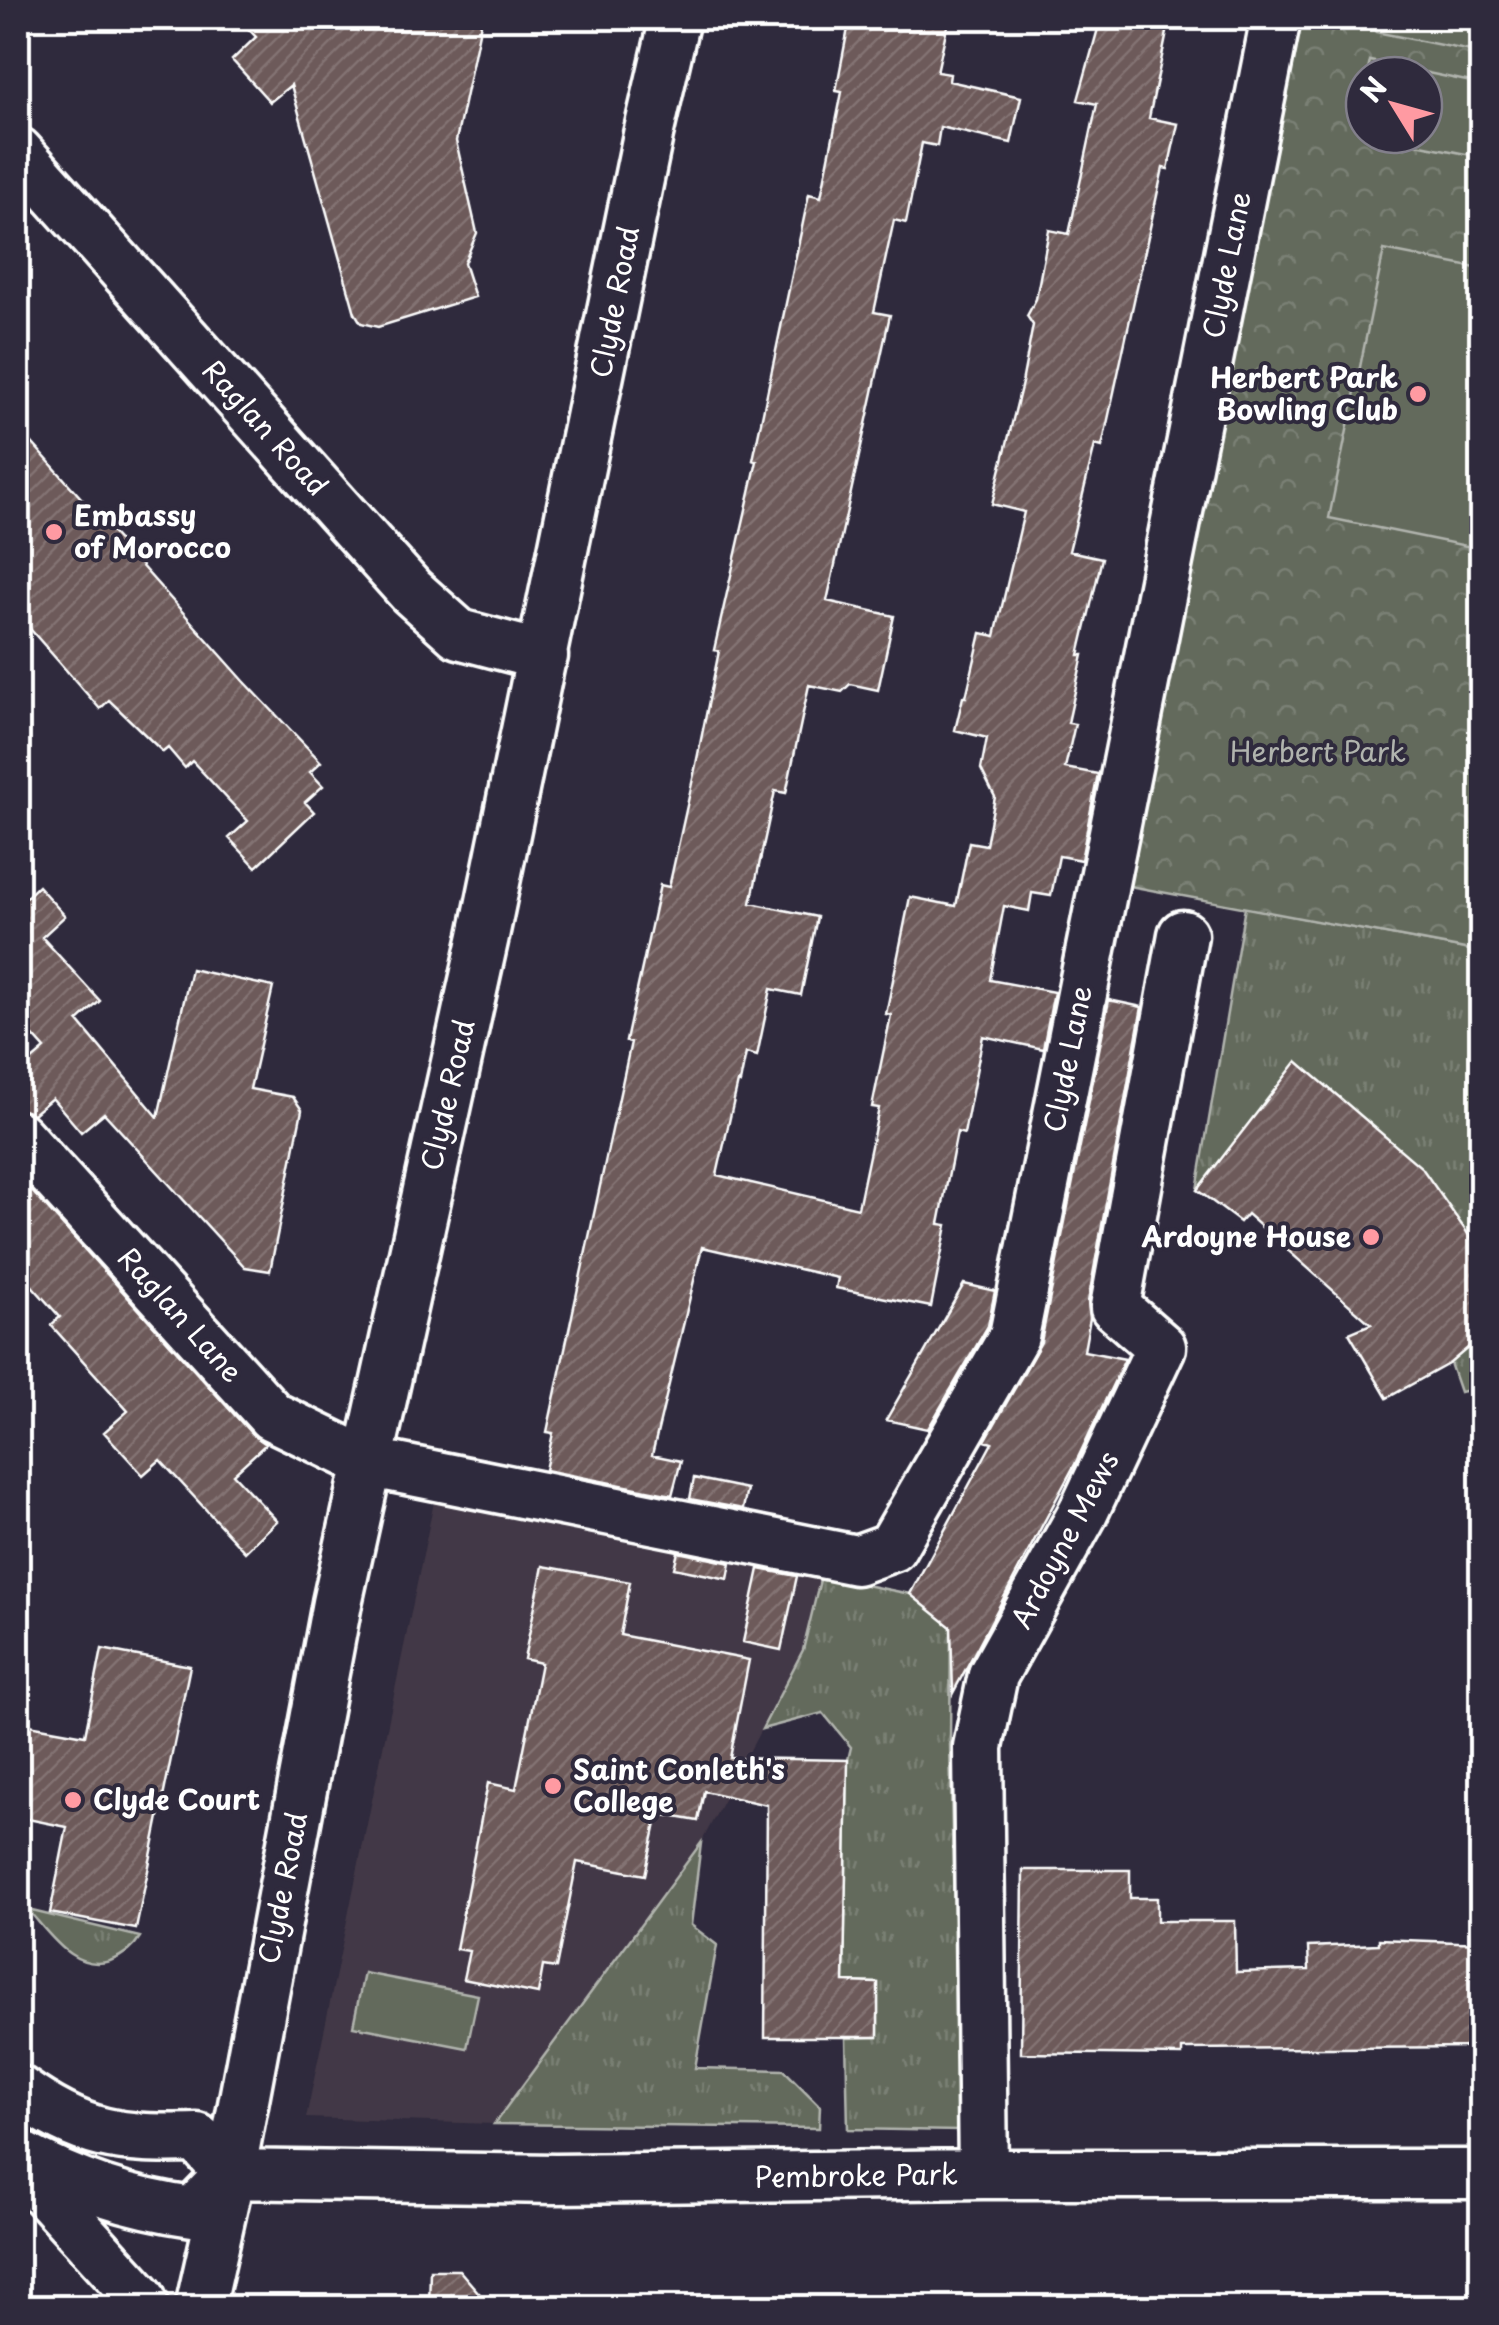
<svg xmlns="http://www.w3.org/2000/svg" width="1499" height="2325" font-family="'Playpen Sans',sans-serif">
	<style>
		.built { fill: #423846 }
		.grass { fill: url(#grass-tufts); stroke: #b1b4ae; stroke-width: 2.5 }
		.forest { fill: url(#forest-crowns); stroke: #b1b4ae; stroke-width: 2.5; fill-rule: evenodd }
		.garden { fill: #636a5c; stroke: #b1b4ae; stroke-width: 2.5 }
		.building { fill: url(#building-hatch); stroke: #fff; stroke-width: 2.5 }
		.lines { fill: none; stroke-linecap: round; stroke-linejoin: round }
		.street-casing { stroke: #fff; stroke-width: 55 }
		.street { stroke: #2f2a3d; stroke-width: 48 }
		.poi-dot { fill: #ff9aa2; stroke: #2f2a3d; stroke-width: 4 }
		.labels { text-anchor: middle; stroke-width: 8; stroke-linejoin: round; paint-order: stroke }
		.street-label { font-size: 28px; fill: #fff; stroke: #2f2a3d }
		.poi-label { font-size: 28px; font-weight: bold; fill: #fff; stroke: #2f2a3d; text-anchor: start }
		.park-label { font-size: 28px; fill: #b1b4ae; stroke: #2f2a3d }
	</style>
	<defs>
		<pattern id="grass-tufts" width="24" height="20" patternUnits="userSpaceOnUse" patternTransform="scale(2.5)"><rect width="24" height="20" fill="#636a5c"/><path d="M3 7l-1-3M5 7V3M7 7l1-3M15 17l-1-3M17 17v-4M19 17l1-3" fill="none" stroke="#7a8074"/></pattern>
		<pattern id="forest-crowns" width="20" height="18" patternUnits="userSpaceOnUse" patternTransform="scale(2.5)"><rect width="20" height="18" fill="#636a5c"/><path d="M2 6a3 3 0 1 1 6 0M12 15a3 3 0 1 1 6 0" fill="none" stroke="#7a8074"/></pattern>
		<pattern id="building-hatch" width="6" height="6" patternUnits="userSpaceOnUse" patternTransform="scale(2.5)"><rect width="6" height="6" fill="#6d5a5a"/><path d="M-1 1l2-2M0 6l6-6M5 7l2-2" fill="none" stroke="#837373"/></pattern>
	</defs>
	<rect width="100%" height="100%" fill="#2f2a3d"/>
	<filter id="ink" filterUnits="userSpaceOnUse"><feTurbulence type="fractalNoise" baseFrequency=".01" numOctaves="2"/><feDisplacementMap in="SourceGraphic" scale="20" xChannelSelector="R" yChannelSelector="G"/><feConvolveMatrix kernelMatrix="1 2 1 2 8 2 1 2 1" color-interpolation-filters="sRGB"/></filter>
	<g filter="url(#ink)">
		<!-- built -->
		<path class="built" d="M435 1497 821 1576 803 1650 701 1843 494 2124 306 2118Z"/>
		<!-- grass -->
		<path class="grass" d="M1245 907 1481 952V1254L1197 1190Z
			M1481 1336V1387L1460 1392 1450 1363Z
			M821 1576 910 1594 951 1627 950 1744 959 2131 848 2129 846 2038 878 2037V1983L844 1982 848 1760 851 1747 823 1713 762 1729 803 1650Z
			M701 1843 691 1925 717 1945 695 2068 784 2070 820 2106 819 2128 494 2124Z
			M28 1910 140 1937C133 1949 123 1956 110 1961 73 1972 50 1934 28 1910Z"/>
		<!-- forest -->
		<path class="forest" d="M1298 18H1481V952L1124 885ZM1364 75H1424V135H1364Z"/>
		<!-- garden -->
		<path class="garden" d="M1379 18H1481V53L1376 32Z
			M1370 61 1481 84V157L1371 135H1424V75H1367Z
			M1384 250 1481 269V549L1329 518Z
			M364 1973 478 1995 467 2048 353 2026Z"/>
		<!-- building -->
		<path class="building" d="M238 18H482L456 141 477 233 464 263 475 297 378 327 361 323 355 313 291 85 270 102 232 60 256 37Z
			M850 18H949L937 72 950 74 949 81 1021 97 1011 143 940 127 937 146 922 143 906 223 894 220 874 312 890 315 827 601 894 616 878 690 850 684 842 692 809 685 786 793 775 791 751 903 817 917 801 995 771 989 757 1056 746 1053 740 1083 738 1082 717 1175 858 1208 879 1108 872 1107 891 1015 886 1014 910 897 956 906 969 842 986 845 995 797 981 769 987 738 955 730 963 697H966L981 633 995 636 1024 512 992 504 1022 383 1033 325 1027 316 1036 299 1049 230 1069 234 1097 104 1078 100 1101 18H1143L1169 23 1149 118 1178 124 1168 169 1163 168 1102 447 1095 445 1069 551 1102 558 1079 655H1083L1068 723 1075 724 1065 768 1098 774 1081 860 1059 856 1051 896 1032 893 1029 911 1004 906 990 980 1054 992 1043 1049 983 1036 964 1134 957 1132 939 1224 947 1225 931 1307 836 1288 838 1278 702 1247 652 1455 681 1461 672 1495 545 1470 553 1433 547 1432 631 1042 626 1041 660 885 669 887 694 774 719 651 714 650 757 461 753 460 809 194 821 197 842 92 836 91Z
			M18 427 244 681 321 762 310 772 323 786 305 802 314 812 256 867 229 838 248 821 192 761 185 768 168 748 163 752 109 700 100 709 18 615Z
			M38 886 65 916 42 937 100 1001 78 1021 158 1117 191 969 273 987 250 1089 293 1097 302 1110 270 1271 245 1267 104 1113 81 1132 52 1098 33 1114 18 1109V1072L45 1049 18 1019V905Z
			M1109 1000 1142 1007 1088 1302 1090 1318 1084 1351 1125 1359 1075 1464 953 1693 951 1627 910 1594 992 1443 985 1441 1041 1342Z
			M1297 1061 1422 1168 1482 1254V1336L1450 1363 1387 1398 1349 1333 1371 1324 1247 1214 1240 1222 1197 1190Z
			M18 1176 252 1434 266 1444 233 1474 277 1521 245 1552 160 1460 143 1475 104 1432 128 1411 51 1325 60 1317 18 1270Z
			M964 1284 995 1291 988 1326 928 1429 886 1420Z
			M694 1478 747 1489 743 1509 690 1499Z
			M678 1552 731 1563 728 1579 674 1568Z
			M543 1566 630 1582 620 1635 749 1660 730 1758 848 1760 844 1982 878 1983V2037H765L767 1805 704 1791 698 1821 658 1814 645 1875 577 1862 556 1968 543 1966 538 1994 463 1979 469 1951 456 1949 488 1783 516 1789 541 1663 524 1659Z
			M759 1569 797 1576 781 1650 743 1642Z
			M102 1649 190 1666 136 1929 50 1913 67 1827 18 1817V1782L29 1725 85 1735Z
			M1023 1870H1130V1898H1157V1921H1235L1236 1972 1309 1970 1308 1947 1379 1944V1939L1482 1943V2047L1182 2049V2055L1021 2053Z
			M430 2270H459L492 2308H429Z"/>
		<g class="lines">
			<defs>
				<path id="street" d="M18 152 411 591 459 634 543 656
					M18 1136 272 1416 367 1462 856 1560 892 1547 1014 1336 1276 18
					M18 2090C84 2137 118 2140 197 2138L230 2174
					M18 2154C74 2185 129 2203 193 2212L230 2174
					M22 2168 140 2297 145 2308
					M230 2174 555 2179 983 2174H1482
					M983 2174 978 1747 993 1675 1083 1513 1161 1347 1115 1307 1183 935
					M200 2308 230 2174 337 1603 484 936 648 135 675 18"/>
			</defs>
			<!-- street casing -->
			<use href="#street" class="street-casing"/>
			<!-- street -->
			<use href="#street" class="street"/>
		</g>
	</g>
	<!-- markers -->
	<g class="poi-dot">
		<circle cx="1418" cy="394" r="10"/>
		<circle cx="54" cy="532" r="10"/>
		<circle cx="1371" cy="1237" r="10"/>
		<circle cx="553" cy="1786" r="10"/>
		<circle cx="73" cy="1800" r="10"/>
	</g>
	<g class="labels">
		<!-- street labels -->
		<g class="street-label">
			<text transform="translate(1227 265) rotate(-79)" y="10">Clyde Lane</text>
			<text transform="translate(615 302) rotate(-79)" y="10">Clyde Road</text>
			<text transform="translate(265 428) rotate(48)" y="10">Raglan Road</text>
			<text transform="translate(1068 1059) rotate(-79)" y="10">Clyde Lane</text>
			<text transform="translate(448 1095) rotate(-77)" y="10">Clyde Road</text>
			<text transform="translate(180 1315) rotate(48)" y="10">Raglan Lane</text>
			<text transform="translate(1065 1540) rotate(-62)" y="10">Ardoyne Mews</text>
			<text transform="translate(283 1888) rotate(-79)" y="10">Clyde Road</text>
			<text transform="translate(856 2176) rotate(-1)" y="10">Pembroke Park</text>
		</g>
		<!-- poi labels -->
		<g class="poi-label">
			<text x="1398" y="388" text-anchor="end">Herbert Park<tspan x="1398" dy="32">Bowling Club</tspan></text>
			<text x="74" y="526">Embassy<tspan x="74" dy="32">of Morocco</tspan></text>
			<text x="1351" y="1247" text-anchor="end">Ardoyne House</text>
			<text x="573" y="1780">Saint Conleth's<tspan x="573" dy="32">College</tspan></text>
			<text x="93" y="1810">Clyde Court</text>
		</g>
		<!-- park labels -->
		<g class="park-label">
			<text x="1318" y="762">Herbert Park</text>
		</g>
	</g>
	<!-- margin -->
	<rect width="1499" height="2325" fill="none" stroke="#2f2a3d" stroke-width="60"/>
	<rect x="30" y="30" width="1439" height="2265" fill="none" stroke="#fff" stroke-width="4" filter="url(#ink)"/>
	<!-- north arrow -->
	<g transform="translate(1394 105) rotate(307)"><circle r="48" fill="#2f2a3d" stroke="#827f8b" stroke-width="2.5"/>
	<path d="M0-8L18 38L0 25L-18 38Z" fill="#ff9aa2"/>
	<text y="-15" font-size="28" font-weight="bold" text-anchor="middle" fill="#ffffff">N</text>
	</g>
</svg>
